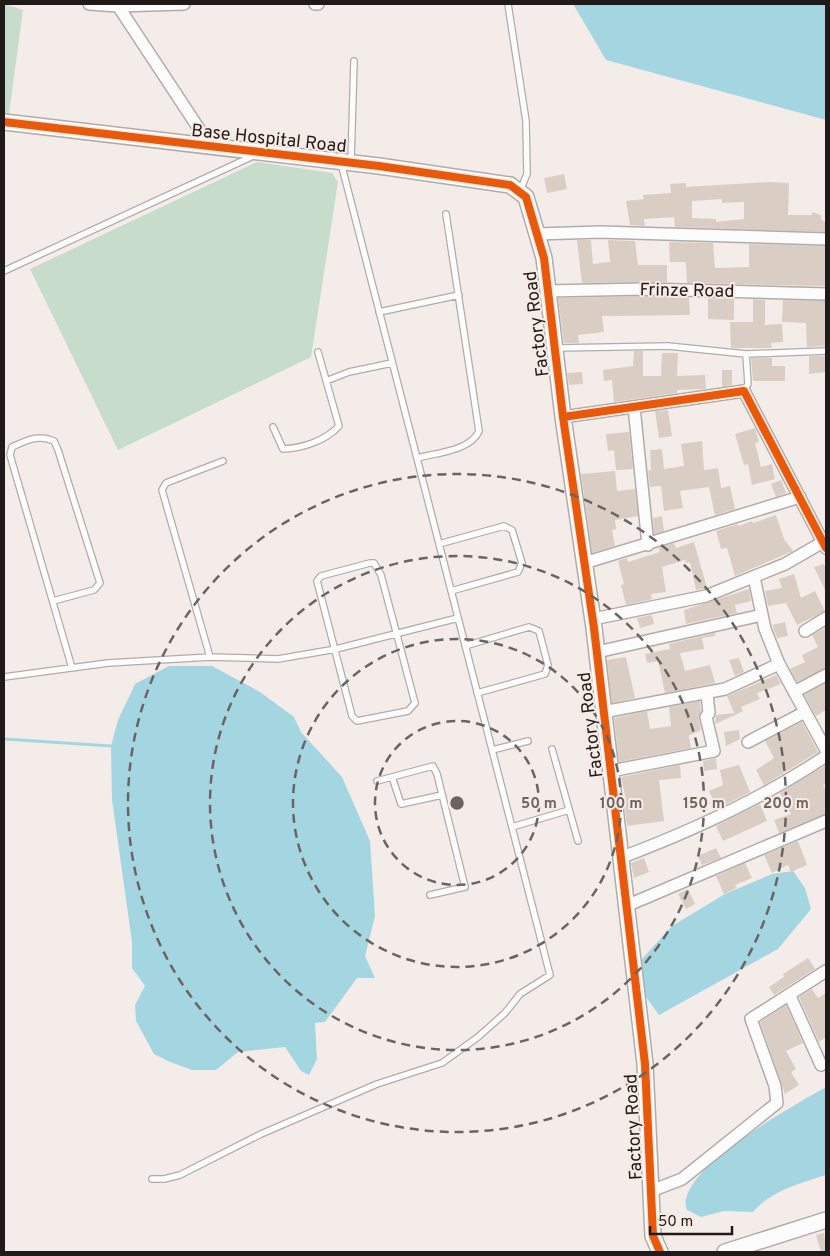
<svg xmlns="http://www.w3.org/2000/svg" width="830" height="1256" font-family="Overpass,sans-serif">
	<style>
		.green { fill: #c7dccb }
		.water { fill: #a4d6e2 }
		.lines { fill: none; stroke-linecap: round; stroke-linejoin: round }
		.stream { stroke: #a4d6e2; stroke-width: 3 }
		.building { fill: #dacec4; fill-rule: evenodd }
		.service-casing { stroke: #b1aca9; stroke-width: 8 }
		.minor-casing { stroke: #b1aca9; stroke-width: 14 }
		.tertiary-casing { stroke: #b1aca9; stroke-width: 18 }
		.service { stroke: #fdfcfc; stroke-width: 5.5 }
		.minor { stroke: #fdfcfc; stroke-width: 11 }
		.tertiary { stroke: #fdfcfc; stroke-width: 15 }
		.cycleway-casing { stroke: #f8eae5; stroke-width: 11 }
		.cycleway { stroke: #e8590c; stroke-width: 8 }
		.ring { fill: none; stroke: #6a6462; stroke-width: 2.5; stroke-dasharray: 9 6 }
		.labels { text-anchor: middle; stroke-width: 4; stroke-linejoin: round; paint-order: stroke }
		.street-label { font-size: 18px; fill: #201b1a; stroke: #f8eae5 }
		.centre { fill: #6a6462; stroke: #f8eae5; stroke-width: 2.5 }
		.ring-label { font-size: 15px; text-anchor: middle; font-weight: bold; fill: #6a6462; stroke: #f8eae5; stroke-width: 4; stroke-linejoin: round; paint-order: stroke }
	</style>
	<rect width="100%" height="100%" fill="#f4ece9"/>
	<!-- green -->
	<path class="green" d="M4 4 23 10 9 114 4 113Z
		M257 162 332 173 338 182 311 357 118 450 30 269Z"/>
	<!-- water -->
	<path class="water" d="M573 4H826V120L606 60Z
		M169 666H212L260 692 294 717 301 732 342 777 370 841 375 916 365 956 375 978H357L325 1022 315 1023 317 1059 309 1075 301 1071 285 1047 238 1052 216 1070H192L170 1062 154 1054 136 1021 135 1005 145 986 132 968V942L112 800 111 746 118 720 135 684Z
		M793 871 805 888 811 909 778 949 659 1015 641 990 642 959 672 926 725 894 772 874Z
		M826 1087V1175C801 1183 770 1191 753 1212L724 1211 701 1217 687 1210C686 1207 685 1202 686 1199 694 1160 793 1106 826 1087Z"/>
	<g class="lines">
		<!-- stream -->
		<path class="stream" d="M4 739 111 746"/>
	</g>
	<!-- building -->
	<path class="building" d="M564 174 567 189 547 193 544 178Z
		M770 182 789 183 788 215H812V212L821 215V219L826 223V232L675 227 674 217 644 219 645 226 630 225 626 201 644 199 643 195 671 193 670 184 686 183V187ZM722 199V203L744 202V219L716 222V219L692 218V201Z
		M577 240H591L593 264 610 262 608 240 635 241 638 265H667V282L582 283Z
		M669 242 713 243 715 268 749 267V244L826 246 825 286 687 283 686 262H670Z
		M644 296 689 298 690 315 602 316 604 332 578 335 579 343H564L558 298Z
		M708 298 734 299V320L708 319Z
		M753 299 765 300V325L782 324 783 342 771 343 772 348H731L730 322H753Z
		M783 300 826 301V346L807 347 806 323 782 322Z
		M634 351H643V376H661L662 353H678L677 376 705 375 706 389 677 390V393L614 402 612 380 604 381 603 370 633 366Z
		M809 356H826V372L809 374Z
		M751 358H772V366H785V381H753Z
		M722 370H732V385L722 387Z
		M582 372 583 384 569 385 567 373Z
		M668 410 672 436 659 438 655 411Z
		M755 428 759 442 755 443 761 467 772 464 775 479 752 485 748 464 744 465 735 434Z
		M629 432 633 469 616 470 614 450 608 451 606 434Z
		M702 441 704 470 718 468 721 488 730 486 735 509 715 515 709 487 680 491 683 508 664 511 661 486 650 487 648 471 651 470 650 450 662 449 664 469 684 466 681 444Z
		M615 471 617 491 635 489 638 516 615 520 616 529 612 530 615 546 592 553 581 474Z
		M781 480 786 493 776 497 771 484Z
		M776 515 784 539 793 551 735 576 727 548 721 549 716 531 738 524V526L752 521 753 523Z
		M662 516 664 531 654 534 653 518Z
		M694 542 707 588 696 590 690 562 686 563 685 560 662 567 666 592 651 594 652 599 626 605 621 585 624 584 618 561 627 558 628 562 660 552 659 548 674 543 676 548Z
		M824 564 826 569V592L814 567Z
		M794 574 801 598 815 591 825 611 797 625 786 603 768 606 765 591 782 588 779 579Z
		M749 589 751 601 735 605 737 613 686 624 684 610Z
		M652 615 654 624 640 628 637 618Z
		M785 622 788 636 777 638 772 625Z
		M826 627V668L797 682 790 669 805 662 802 655 818 647 812 635Z
		M715 633V636L702 638 704 649 680 653 685 671 710 665 715 683 665 693 658 661 647 663 645 654 670 649 669 644Z
		M626 657 635 698 612 703 607 660Z
		M739 658 744 672 735 676 729 660Z
		M776 675 781 684 757 693 760 699 741 707 743 711 735 715 727 696Z
		M826 683V710L816 716 804 695Z
		M700 701 701 711 699 718 701 730 686 737 689 736 691 748 619 762 614 718 647 711 650 729 671 726 669 707Z
		M734 713 735 715 715 724 716 715Z
		M802 722 818 752 764 785 756 770 774 758 765 741Z
		M739 730 740 739 726 746 724 732Z
		M716 758 717 769 704 771 703 761Z
		M680 765 681 778 659 780 664 821 627 826 624 800H626L621 777Z
		M739 765 750 792 717 809 709 791 723 785 720 770Z
		M826 765V783L823 785 826 791V814L779 833 774 820 791 814 780 793Z
		M760 804 767 821 723 841 716 826Z
		M798 841 807 865 791 872 788 865 772 873 764 855Z
		M716 848 721 858 702 865 698 856Z
		M644 858 649 872 634 878 631 863Z
		M745 863 752 878 735 885 737 888 724 894 716 876Z
		M688 889 695 904 686 909 678 894Z
		M808 958 815 969 774 995 769 987 784 977 783 974Z
		M812 989 818 998 826 993V1037L819 1042 799 997Z
		M786 1005 803 1043 786 1051 796 1069 791 1072 799 1085 785 1094 760 1022Z
		M824 1233 826 1252H821L816 1235Z"/>
	<g class="lines">
		<defs>
			<path id="service" d="M508 4 526 121 527 174 520 191
				M351 161 354 61
				M4 271 253 156
				M379 312 459 295
				M556 348 668 346 746 354 826 351
				M326 381 349 372 392 363
				M744 391 748 384 746 354
				M273 427 283 449C303 448 325 441 339 426L318 352
				M417 458C435 453 471 451 479 431L446 214
				M439 544 504 526 512 530 522 563 518 572 451 591
				M370 563H374L381 575 415 703 408 711 357 721 352 716 317 581 321 576Z
				M53 601 94 590 100 583 58 450 54 441C39 434 27 440 12 447L10 455 72 668
				M465 646 529 627 539 631 548 665 545 674 477 693
				M210 657 162 490 166 483 223 461
				M4 677 108 663 210 657 278 659 336 649 458 618
				M552 749 578 841
				M492 750 528 741
				M392 777 401 804 442 795
				M377 781 433 766 437 774 465 887 430 895
				M512 827 569 810
				M152 1179H164L180 1175 261 1134 377 1084 442 1063 478 1037 505 1013 520 994 550 975 341 163"/>
			<path id="minor" d="M89 4 118 6
				M184 4 118 6 211 147
				M315 4H318
				M537 234 600 232 826 239
				M547 291 644 289 826 294
				M634 407 648 545
				M563 417 744 391 826 548
				M584 563 800 497
				M754 577 765 629 779 664 826 750
				M593 619 706 596 785 564 823 542
				M805 631 826 618
				M597 652 762 615
				M794 692 826 675
				M603 712 725 689 779 664
				M748 742 805 712
				M611 771 714 751 706 717 709 713 707 694
				M620 858C692 831 762 799 826 756
				M626 906 826 821
				M790 996 821 1065
				M651 1191 682 1179 777 1103 775 1086 751 1019 826 971"/>
			<path id="tertiary" d="M4 122 379 166 510 185 526 197 544 258 563 417 594 628 645 1064 653 1236 660 1252
				M725 1252 826 1220"/>
		</defs>
		<!-- service casing -->
		<use href="#service" class="service-casing"/>
		<!-- minor casing -->
		<use href="#minor" class="minor-casing"/>
		<!-- tertiary casing -->
		<use href="#tertiary" class="tertiary-casing"/>
		<!-- service -->
		<use href="#service" class="service"/>
		<!-- minor -->
		<use href="#minor" class="minor"/>
		<!-- tertiary -->
		<use href="#tertiary" class="tertiary"/>
		<defs>
			<path id="cycleway" d="M4 122 379 166 510 185 526 197 544 258 563 417 594 628 645 1064 653 1236 660 1252
				M563 417 744 391 826 548"/>
		</defs>
		<!-- cycleway casing -->
		<use href="#cycleway" class="cycleway-casing"/>
		<!-- cycleway -->
		<use href="#cycleway" class="cycleway"/>
	</g>
	<!-- distance rings -->
	<g class="ring">
		<circle cx="457" cy="803" r="82"/>
		<circle cx="457" cy="803" r="164"/>
		<circle cx="457" cy="803" r="247"/>
		<circle cx="457" cy="803" r="329"/>
	</g>
	<g class="labels">
		<!-- street labels -->
		<g class="street-label">
			<text transform="translate(269 138) rotate(6)" y="6">Base Hospital Road</text>
			<text transform="translate(687 290) rotate(1)" y="6">Frinze Road</text>
			<text transform="translate(536 324) rotate(-97)" y="6">Factory Road</text>
			<text transform="translate(590 725) rotate(-97)" y="6">Factory Road</text>
			<text transform="translate(633 1127) rotate(-93)" y="6">Factory Road</text>
		</g>
	</g>
	<circle cx="457" cy="803" r="8" class="centre"/>
	<g class="ring-label">
		<text x="539" y="808">50 m</text>
		<text x="621" y="808">100 m</text>
		<text x="704" y="808">150 m</text>
		<text x="786" y="808">200 m</text>
	</g>
	<!-- border -->
	<rect width="830" height="1256" fill="none" stroke="#201b1a" stroke-width="10"/>
	<!-- scale -->
	<path d="M650 1226v8h82v-8" fill="none" stroke="#201b1a" stroke-width="2.5"/>
	<text x="658" y="1226" font-size="15" fill="#201b1a" stroke="#f8eae5" stroke-width="4" paint-order="stroke">50 m</text>
</svg>
